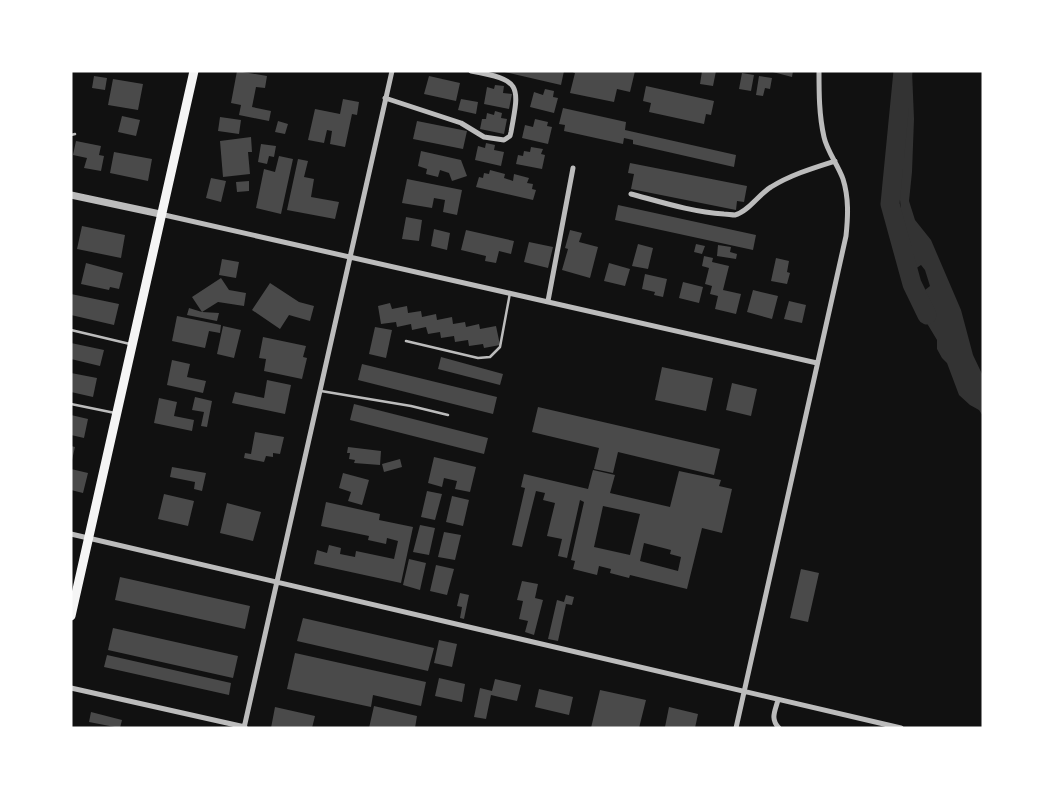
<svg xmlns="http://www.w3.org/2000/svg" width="1054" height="799" font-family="Bitter,serif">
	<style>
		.water { fill: #333 }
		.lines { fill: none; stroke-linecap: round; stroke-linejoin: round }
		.river { stroke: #333; stroke-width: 19 }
		.building { fill: #4a4a4a; fill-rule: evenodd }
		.service { stroke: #bcbcbc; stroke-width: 2.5 }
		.minor { stroke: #bcbcbc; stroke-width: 5 }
		.tertiary { stroke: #bcbcbc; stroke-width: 7 }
		.trunk { stroke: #f5f5f5; stroke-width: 9 }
	</style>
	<rect width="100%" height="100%" fill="#111"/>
	<!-- water -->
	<path class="water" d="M899 71H912L914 119 912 172 909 201 915 220 931 240 961 310 973 355 983 376V416L979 410 970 405 959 395 947 363 942 358 937 349V340L916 305 914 296 919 289 925 290 930 286 925 270 921 265 912 271 911 267 903 263 897 246 896 235 902 221 898 179 903 156 904 129 902 114 896 103 893 91Z"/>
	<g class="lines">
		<!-- river -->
		<path class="river" d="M903 71 890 204 912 284 927 315"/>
	</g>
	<!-- building -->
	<path class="building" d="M237 71 267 76 265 88 256 87 252 107 271 111 269 121 239 115 241 105 231 103Z
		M500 71H564L561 85Z
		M570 71H635L630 92 617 89 614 102 570 93 575 73Z
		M702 71H716L713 86 700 84Z
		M769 71H793L792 77Z
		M742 73 754 75 751 91 739 89Z
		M94 76 107 78 105 90 92 88Z
		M429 76 460 83 456 101 424 94Z
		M759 76 772 78 770 89 765 88 763 96 756 95Z
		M113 79 143 84 138 110 108 105Z
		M495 85 504 86 503 93 512 94 509 109 484 104 487 87 494 89Z
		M646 86 714 101 711 115 706 114 704 124 649 112 651 103 643 101Z
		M545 89 554 91 553 97 558 98 554 113 530 107 534 92 543 95Z
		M343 99 359 102 357 115 352 114 345 147 330 144 332 131 327 130 324 143 308 140 315 109 340 114Z
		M461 99 478 102 476 114 458 110Z
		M563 108 626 122 625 130 736 155 734 167 633 144V140L624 138 623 144 564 131 565 125 559 124Z
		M495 111 502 113 501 118 507 119 504 134 480 129 482 119H486L487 113 494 115Z
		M122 116 140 120 136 136 118 132Z
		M220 117 241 120 239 134 218 131Z
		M535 119 548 122 547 126 552 127 548 144 522 138 525 125 533 127Z
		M278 121 288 124 285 134 275 132Z
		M417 121 467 131 463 149 413 139Z
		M251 137 252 152H248L250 174 223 177 220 141Z
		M76 141 101 146 99 155 104 156 101 171 84 168 87 158 73 155Z
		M486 143 495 145 494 150 504 152 501 166 475 160 478 146 485 148Z
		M261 144 276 146 274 157 269 156 267 164 258 162Z
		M531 147 543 149 541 154 545 155 542 169 516 164 518 155 523 156 524 151 530 152Z
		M421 151 461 160 467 176 452 181 449 173 440 170 438 177 426 174 427 169 418 166Z
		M114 152 152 159 148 181 110 173Z
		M279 156 293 159 281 214 256 208 264 169 275 172Z
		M298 159 308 161 304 177 314 179 311 197 339 202 335 219 287 210Z
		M630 163 747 186 744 202 737 201 736 210 631 189 634 174 628 173Z
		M490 170 505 174 504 178 513 181 514 174 529 178 527 183 533 184 532 189 536 190 533 200 476 187 479 177 483 178 484 173 489 174Z
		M211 178 226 181 221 202 206 198Z
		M407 179 462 190 457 215 443 212 445 200 434 198 432 208 402 203Z
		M249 181V191L237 192 236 182Z
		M618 205 756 235 753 250 615 220Z
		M406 217 422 220 419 241 402 239Z
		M82 226 125 235 121 258 77 249Z
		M434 229 450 233 447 250 431 246Z
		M466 230 514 241 511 254 499 251 496 263 485 261 486 256 461 250Z
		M570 230 582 233 579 242 598 247 590 278 562 270 568 249 565 248Z
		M529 242 553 247 548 268 524 262Z
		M638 244 653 248 648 269 632 266Z
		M696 244 705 246 702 254 694 252Z
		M718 245 731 247 730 252 737 254 736 259 717 256Z
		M704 256 713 258 712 262 729 266 723 290 741 294 736 314 715 309 718 296 710 294 712 286 705 284 709 268 702 266Z
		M776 258 789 261 787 272 790 273 787 284 771 281Z
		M222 259 239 262 236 278 219 275Z
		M86 263 123 273 119 289 110 287 109 290 81 284Z
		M609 263 630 269 625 286 604 281Z
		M645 274 667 279 663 297 654 295 655 292 642 289Z
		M221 278 229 290 246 293 244 306 218 302 202 312 219 313 217 321 187 315 189 308 202 312 192 297Z
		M683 282 703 287 699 303 679 298Z
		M270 283 299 302 314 306 310 321 289 315 280 329 252 310Z
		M753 290 778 296 772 319 747 312Z
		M71 294 119 304 114 325 71 315Z
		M789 301 806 305 802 323 784 319Z
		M390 303 392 309 407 306 408 313 421 311 422 317 436 314 437 320 452 317 453 324 465 322 466 327 479 324 480 329 496 326 500 345 484 348 483 344 469 346 468 340 455 342 454 336 441 338 440 332 428 334 426 327 412 330 411 324 397 327 396 322 381 324 378 306Z
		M177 316 221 325 220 333 209 331 205 348 172 341Z
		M223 326 241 330 234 358 217 354Z
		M375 327 392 330 386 358 369 354Z
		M263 337 306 346 303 357 307 358 302 379 264 371 266 359 259 358Z
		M71 343 104 350 100 366 71 359Z
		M441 357 503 374 500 385 438 369Z
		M172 360 190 364 187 377 206 381 203 393 167 385Z
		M362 364 497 397 493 414 358 380Z
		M662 367 713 378 706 411 655 400Z
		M71 373 97 378 93 397 71 392Z
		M267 380 291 385 285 414 232 403 235 392 264 398Z
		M732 383 757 389 751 416 726 410Z
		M195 397 212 401 207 427 201 426 204 412 192 410Z
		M159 398 177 402 174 416 194 420 192 431 154 423Z
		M354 404 488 438 484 454 350 420Z
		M538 407 720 449 714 475 618 452 613 473 594 469 599 448 532 432Z
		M71 415 88 419 84 438 71 435Z
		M255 432 284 437 280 454 273 453V457L266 456 264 462 244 458 245 453 251 454Z
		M71 446 75 447 72 460H71Z
		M348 447 381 451 380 465 354 463 355 460 349 459 350 453H347Z
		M434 457 476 467 470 492 455 489 457 481 444 478 442 487 428 483Z
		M400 459 402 467 384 472 382 464Z
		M172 467 206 473 202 491 194 489 195 482 170 477Z
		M71 469 88 473 83 493 71 490Z
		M593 470 615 475 610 493 670 507 679 471 721 480 719 486 732 489 722 533 702 528 687 589 630 575 629 578 610 573 611 569 599 566 597 575 573 569 575 561 571 560 584 502 580 500 567 558 558 556 562 539 547 536 555 503 543 500 545 493 536 491 522 547 512 545 525 488 521 487 524 474 588 489ZM603 506 640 514 630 555 594 547ZM644 543 671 550 670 554 681 557 678 571 640 561Z
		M343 473 369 480 362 505 348 501 351 492 339 488Z
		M427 491 442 494 435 520 421 517Z
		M164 494 194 501 188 526 158 519Z
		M452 496 469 500 463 526 446 522Z
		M326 502 380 514 379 520 413 527 401 583 314 564 317 550 327 553 329 545 341 548 340 554 355 557 356 551 394 559 398 541 387 538 386 544 368 540 369 536 321 526Z
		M227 503 261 512 253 541 220 533Z
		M420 525 435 528 429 555 413 552Z
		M444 532 461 535 455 560 438 557Z
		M409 559 426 563 420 590 403 585Z
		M436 565 454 569 447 595 430 591Z
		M801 569 819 573 808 622 790 618Z
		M120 577 250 606 245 629 115 600Z
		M522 581 538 584 535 598 543 600 534 635 525 632 528 621 519 619 523 601 517 600Z
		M460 593 469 595 464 619 460 618 462 607 457 606Z
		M566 595 574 597 572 605 566 604 558 641 548 639 557 600 564 602Z
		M303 618 434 648 428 671 297 641Z
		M113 628 238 656 233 678 108 650Z
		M439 640 457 644 452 667 434 663Z
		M295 653 426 682 421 706 373 695 371 707 287 689Z
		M107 655 231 683 229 695 104 667Z
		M439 678 465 684 462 702 435 696Z
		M495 679 521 685 517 701 491 695 486 719 474 717 480 688 492 691Z
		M539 689 573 697 569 715 535 707Z
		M600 690 646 700 639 728H591Z
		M374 706 417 716 415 728H369Z
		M275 707 315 716 312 728H271Z
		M669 707 698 714 695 728 665 727Z
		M91 712 122 720 120 728 89 722Z"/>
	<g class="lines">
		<!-- service -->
		<path class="service" d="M71 135 75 134
			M71 330 130 344
			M406 341 478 358 490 357 500 347 510 293
			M321 391 411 406 448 415
			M71 404 115 413"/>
		<!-- minor -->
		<path class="minor" d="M385 98 461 123 484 137 504 140 510 136 511 132C520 84 521 80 471 71
			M631 194C661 202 692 212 724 214 727 214 732 215 735 215 748 212 759 194 771 187 790 175 813 168 835 161
			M160 214 817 363
			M548 301 573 168
			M71 534 901 728
			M71 688 245 727
			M778 700C775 711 770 719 779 728
			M244 728 392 71
			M736 728 846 236C848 217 849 198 843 179 838 165 827 151 824 137 819 115 819 93 819 71"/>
		<!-- tertiary -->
		<path class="tertiary" d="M71 195 160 214"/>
		<!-- trunk -->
		<path class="trunk" d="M71 616 194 71"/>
	</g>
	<!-- border -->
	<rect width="1054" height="799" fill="none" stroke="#ffffff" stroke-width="145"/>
</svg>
